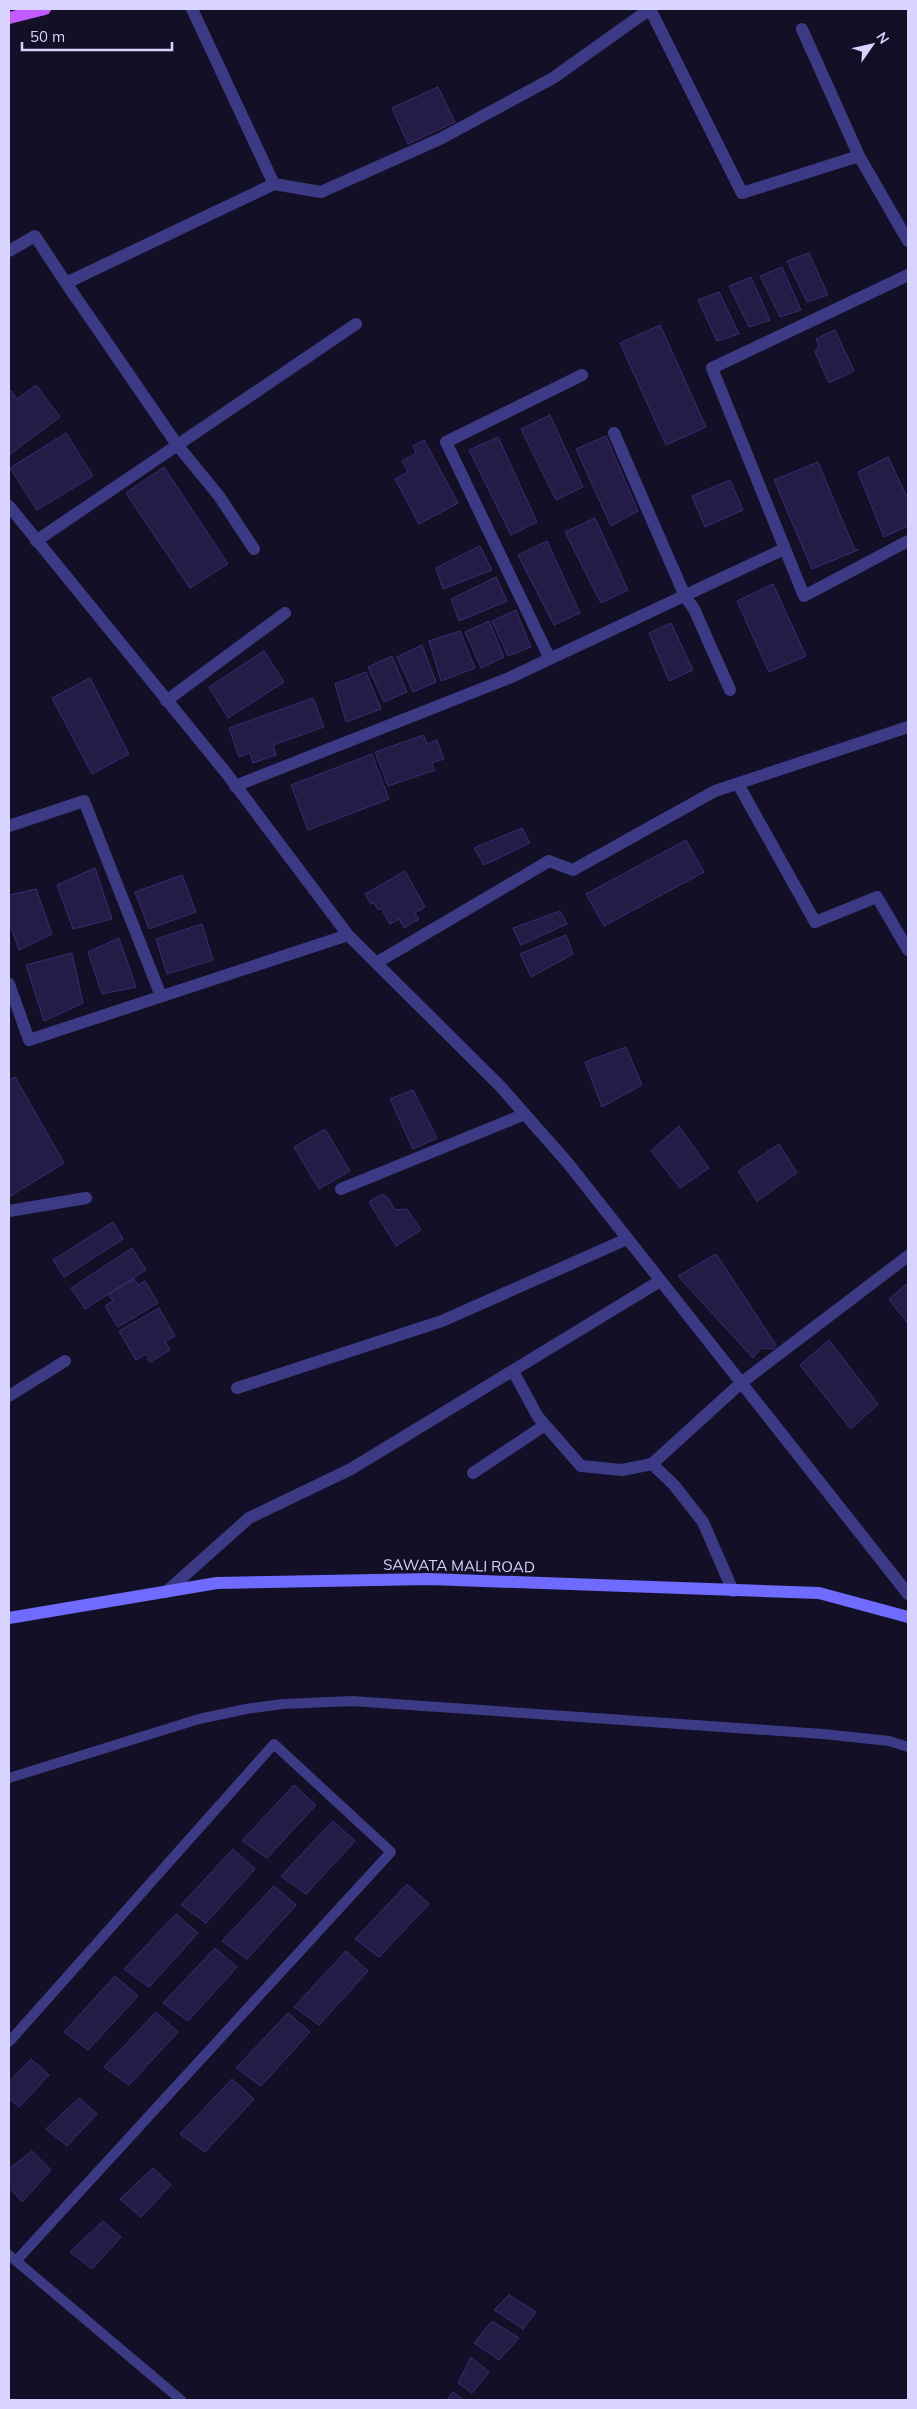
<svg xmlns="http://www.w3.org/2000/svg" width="917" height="2409" font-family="Mulish,sans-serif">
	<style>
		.building { fill: #241b47; stroke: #3b2d73 }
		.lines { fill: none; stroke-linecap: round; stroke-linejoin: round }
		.lane { stroke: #3d3a85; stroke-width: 10 }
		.street { stroke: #3d3a85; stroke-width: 12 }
		.secondary { stroke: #6f6bff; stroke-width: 12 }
		.primary { stroke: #c25bff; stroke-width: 12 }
		.labels { text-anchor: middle; stroke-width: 4; stroke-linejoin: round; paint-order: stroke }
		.street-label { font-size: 15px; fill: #d9d4ff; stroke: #130f26 }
	</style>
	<rect width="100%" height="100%" fill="#130f26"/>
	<!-- building -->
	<path class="building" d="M438 87 455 122 408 144 392 108Z
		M809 253 828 295 807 302 787 261Z
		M782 267 801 310 780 317 760 276Z
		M751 277 770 320 749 327 729 286Z
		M719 292 739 334 717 341 698 300Z
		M660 325 706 427 666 445 620 343Z
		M835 330 854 371 829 383 815 352 819 346 816 339Z
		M36 385 60 417 9 455V393L11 391 17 399Z
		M550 415 583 487 556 500 521 429Z
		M66 433 93 476 37 510 10 468Z
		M606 436 638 511 611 526 576 449Z
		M498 437 537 522 511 535 469 450Z
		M424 440 458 503 419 524 395 479 408 472 402 461 416 453 413 446Z
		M888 457 908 499V526L884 537 858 472Z
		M818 462 854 548 858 550 812 569 774 480Z
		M164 467 228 564 190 588 126 493Z
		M730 480 743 510 705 527 692 496Z
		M595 518 628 590 601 603 565 532Z
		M547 541 580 613 554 625 518 555Z
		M480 546 492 570 443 589 436 568Z
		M496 577 507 601 459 621 451 599Z
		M773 584 806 656 769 672 737 601Z
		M516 610 531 647 508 656 492 621Z
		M489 621 504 657 481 668 465 632Z
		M671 623 693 670 669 681 649 633Z
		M460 631 475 668 441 681 429 641Z
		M422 645 436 682 413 692 397 657Z
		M264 651 284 682 228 718 209 687Z
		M392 656 407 692 384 702 368 667Z
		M366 672 381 709 346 722 335 684Z
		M90 678 129 754 92 774 52 698Z
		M313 698 324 727 273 745 276 755 253 763 250 753 239 757 229 728Z
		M424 735 427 744 437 740 444 759 432 763 435 770 388 786 375 752Z
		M372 754 389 799 308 830 291 785Z
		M522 828 530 843 484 865 474 848Z
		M686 840 704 872 604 926 586 894Z
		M95 868 112 919 73 929 57 885Z
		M405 871 425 907 415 913 419 919 404 928 399 919 390 924 381 908 378 910 374 903 371 904 365 894Z
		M182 875 196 912 149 929 135 892Z
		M36 889 52 934 19 950 9 922V895Z
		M560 911 567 924 521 945 513 928Z
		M202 924 213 960 167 974 156 939Z
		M566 935 573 954 531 977 520 954Z
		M119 938 136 987 102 994 88 952Z
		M72 953 83 1003 44 1021 26 965Z
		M626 1047 642 1085 602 1107 585 1062Z
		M15 1077 64 1163 9 1197V1080Z
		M413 1090 437 1138 413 1149 390 1099Z
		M679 1126 709 1168 680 1188 651 1151Z
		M325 1129 350 1171 319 1189 294 1147Z
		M779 1144 797 1173 757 1201 738 1171Z
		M382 1194 388 1198 395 1210 407 1209 421 1230 396 1246 369 1202Z
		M113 1222 123 1239 64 1277 53 1260Z
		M132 1248 146 1270 85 1309 71 1288Z
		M716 1254 776 1345 773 1349 761 1348 753 1358 678 1276Z
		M134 1279 138 1285 145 1281 158 1303 118 1327 105 1306 113 1301 109 1294Z
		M908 1283V1324L889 1299Z
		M159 1308 175 1336 165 1341 170 1350 150 1362 146 1354 136 1360 119 1331Z
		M829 1340 878 1404 851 1429 800 1365Z
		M294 1785 316 1805 267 1858 242 1841Z
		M333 1821 355 1841 306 1894 281 1876Z
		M233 1849 255 1869 206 1923 181 1905Z
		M407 1884 429 1904 379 1957 355 1939Z
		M274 1886 296 1905 247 1959 222 1941Z
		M176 1914 198 1933 149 1987 124 1969Z
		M215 1948 237 1967 188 2021 163 2003Z
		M346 1951 368 1971 319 2025 294 2007Z
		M115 1976 138 1996 88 2050 64 2032Z
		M156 2012 178 2032 129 2085 104 2067Z
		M288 2013 310 2032 261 2086 236 2068Z
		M31 2059 49 2075 19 2107 9 2099V2082Z
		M232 2079 254 2099 205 2152 180 2134Z
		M79 2098 97 2114 67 2146 46 2129Z
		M32 2151 51 2170 22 2202 9 2187V2169Z
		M153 2168 171 2185 141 2217 120 2199Z
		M103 2221 121 2237 92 2269 70 2252Z
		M509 2295 536 2312 523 2329 494 2310Z
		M492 2321 519 2338 499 2360 474 2343Z
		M471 2357 489 2372 472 2393 458 2383Z
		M453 2392 463 2400H447Z"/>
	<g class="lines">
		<!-- lane -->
		<path class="lane" d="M9 1778 199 1719 246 1709 283 1704 352 1701 823 1734 889 1741 908 1747
			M9 2042 274 1744 391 1852 16 2261
			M9 2255 181 2400"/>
		<!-- street -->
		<path class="street" d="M192 9 274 184
			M802 29 859 156
			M9 251 35 236 66 283 274 184 321 192 440 139 553 78 650 9 742 193 859 156 908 241
			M908 275 712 368 804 596 908 541
			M66 283 178 446 219 496 254 549
			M614 433 685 596 694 609 730 690
			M9 506 227 774 348 935 500 1086 567 1162 908 1594
			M36 541 356 324
			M550 659 446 442 582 375
			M166 701 285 613
			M738 784 815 922 877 897 908 950
			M235 786 509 678 784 549
			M9 826 84 801 161 996
			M376 963 549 861 573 870 715 791 908 727
			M9 984 29 1040 348 935
			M341 1189 525 1114
			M9 1211 86 1198
			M513 1371 538 1417 581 1466 622 1470 652 1464 741 1383 908 1256
			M237 1388 442 1321 627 1239
			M9 1396 65 1361
			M652 1464 674 1485 703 1522 733 1591
			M473 1473 545 1425
			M166 1592 249 1518 351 1469 660 1281"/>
		<!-- secondary -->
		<path class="secondary" d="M9 1618 217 1583 429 1579 819 1593 908 1617"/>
		<!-- primary -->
		<path class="primary" d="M9 18 45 9"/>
	</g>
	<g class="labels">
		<!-- street labels -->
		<g class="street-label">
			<text transform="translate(459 1566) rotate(1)" y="5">SAWATA MALI ROAD</text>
		</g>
	</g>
	<!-- border -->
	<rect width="917" height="2409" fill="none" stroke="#d9d4ff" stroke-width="20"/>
	<!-- north arrow -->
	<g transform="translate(872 45) rotate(56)" stroke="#130f26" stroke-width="4" paint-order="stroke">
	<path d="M0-4L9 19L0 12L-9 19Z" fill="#d9d4ff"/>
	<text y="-8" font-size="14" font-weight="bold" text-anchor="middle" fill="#d9d4ff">N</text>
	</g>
	<!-- scale -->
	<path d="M22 42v8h150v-8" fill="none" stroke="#d9d4ff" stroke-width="2.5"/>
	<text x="30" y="42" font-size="15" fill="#d9d4ff" stroke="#130f26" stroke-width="4" paint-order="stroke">50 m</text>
</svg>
